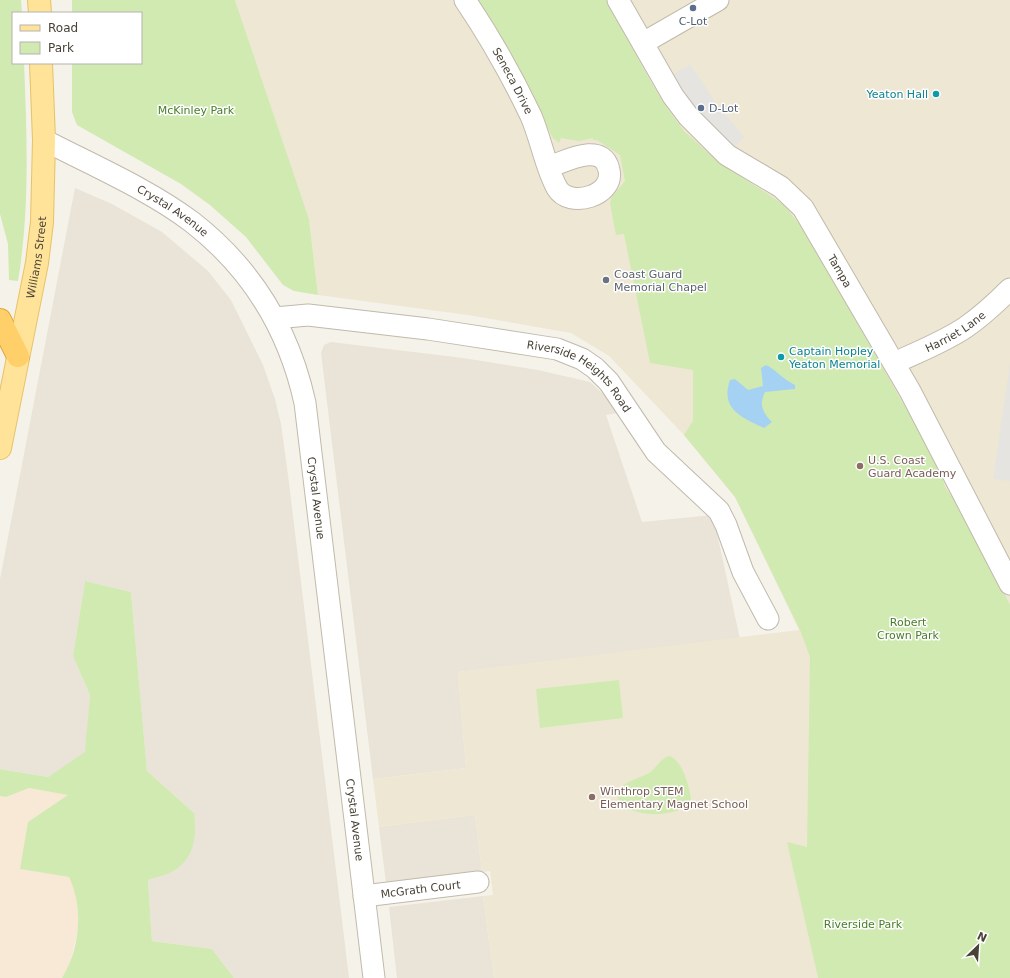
<svg xmlns="http://www.w3.org/2000/svg" width="1010" height="978" font-family="'DejaVu Sans',sans-serif">
	<style>
		.residential { fill: #e9e4d7 }
		.commercial { fill: #f7e9d5 }
		.education { fill: #eee7d3 }
		.green { fill: #d0eab2 }
		.parking { fill: #e6e4e1 }
		.water { fill: #a5d2f2 }
		.lines { fill: none; stroke-linecap: round; stroke-linejoin: round }
		.minor-casing { stroke: #c1baac; stroke-width: 23 }
		.major-casing { stroke: #e7c266; stroke-width: 24 }
		.highway-casing { stroke: #e1a537; stroke-width: 24 }
		.minor { stroke: #fff; stroke-width: 21 }
		.major { stroke: #ffe398; stroke-width: 22 }
		.highway { stroke: #ffcf6a; stroke-width: 22 }
		.service-dot { fill: #5c6f8a; stroke: #fff; stroke-width: 1.5 }
		.culture-dot { fill: #0f9aa8; stroke: #fff; stroke-width: 1.5 }
		.worship-dot { fill: #6b7280; stroke: #fff; stroke-width: 1.5 }
		.education-dot { fill: #8d6e63; stroke: #fff; stroke-width: 1.5 }
		.labels { text-anchor: middle; stroke-width: 3; stroke-linejoin: round; paint-order: stroke }
		.service-label { font-size: 11px; fill: #4e5e75; stroke: #fff }
		.street-label { font-size: 11px; fill: #494237; stroke: #fff }
		.culture-label { font-size: 11px; fill: #0d838f; stroke: #fff; text-anchor: end }
		.park-label { font-size: 11px; fill: #477d28; stroke: #fff }
		.worship-label { font-size: 11px; fill: #5b616d; stroke: #fff; text-anchor: start }
		.education-label { font-size: 11px; fill: #785e54; stroke: #fff; text-anchor: start }
	</style>
	<rect width="100%" height="100%" fill="#f5f2e9"/>
	<!-- residential -->
	<path class="residential" d="M75 188 112 204 162 232 208 271 231 300 263 365 275 399 281 424 288 475 349 978H234L212 949 152 941 148 880 175 870 194 813 147 771 131 592 85 581 73 656 90 695 86 752 48 777 0 769V579Z
		M331 342 463 358 538 370 590 382 623 412 606 415 642 522 713 515 740 639 458 672 466 768 373 779 321 353 324 345Z
		M475 815 482 872 386 883 379 827Z
		M483 896 494 978H397L389 907Z"/>
	<!-- commercial -->
	<path class="commercial" d="M29 788 69 795 28 822 21 869 69 877 76 892 79 926 69 967 62 978H0V796L6 797Z"/>
	<!-- education -->
	<path class="education" d="M235 0H1010V917L788 843 818 978H494L483 896 493 895 490 871 482 872 475 815 379 827 373 779 466 768 458 672 799 630 735 497 684 435 609 356 571 333 468 315 318 295 309 219Z"/>
	<!-- green -->
	<path class="green" d="M0 0H21L22 13H13V63H24C27 136 30 209 18 281L9 280 8 244 0 214Z
		M72 0H235L309 219 318 295 294 291 283 285 246 237 210 205 181 184 77 125 72 112V63H141V13H72Z
		M476 0H606L651 82 669 111 684 131 715 159 784 205 803 229 938 464C946 483 940 486 957 500L1010 605V978H818L787 842 807 847 810 657 800 630 735 497 684 435 693 421V370L650 363 624 234 616 235 610 203 611 198 625 181 620 155 597 140H593V138L579 141 561 138 559 143 553 138Z
		M85 581 131 592 147 771 194 813C197 834 195 857 175 870 168 875 156 877 148 880L152 941 212 949 234 978H62C80 949 84 908 69 877L20 869 28 822 68 795 29 788 6 797 0 796V769L48 777 85 752 90 695 73 656Z
		M619 680 623 718 540 728 536 689Z
		M669 756C682 759 689 786 691 798 685 820 622 820 617 795 619 783 637 779 647 774 656 770 659 759 669 756Z"/>
	<!-- parking -->
	<path class="parking" d="M690 64 714 100 744 137 727 155 664 80Z
		M1010 363V481L993 479Z"/>
	<!-- water -->
	<path class="water" d="M766 365C777 370 782 379 795 385V389L765 392C759 404 762 412 772 422L764 428C741 417 720 409 730 380L735 379 748 390 763 386 761 368Z"/>
	<g class="lines">
		<defs>
			<g id="minor">
				<path id="s1" d="M465 0C490 37 512 76 531 116 541 139 545 166 557 188 569 209 615 196 609 170 603 141 566 161 549 167"/>
				<path id="s2" d="M618 0 673 96 688 116 727 155 781 187 803 208 910 391 1010 584"/>
				<path d="M643 43 718 0"/>
				<path id="s3" d="M44 140C92 165 148 189 192 222 251 268 289 330 305 403L374 978"/>
				<path id="s4" d="M275 318 308 315 428 329 557 349 582 359 595 368 609 382 656 452 719 511 726 525 743 572 768 619"/>
				<path id="s5" d="M894 363C918 352 944 342 966 327 982 316 996 303 1010 289"/>
				<path id="s6" d="M364 896 478 882"/>
			</g>
			<g id="major">
				<path d="M39 0 40 13"/>
				<path id="s7" d="M0 448 37 263 42 222 44 140 41 63"/>
			</g>
			<path id="highway" d="M0 320 18 356"/>
		</defs>
		<!-- minor casing -->
		<use href="#minor" class="minor-casing"/>
		<!-- major casing -->
		<use href="#major" class="major-casing"/>
		<!-- highway casing -->
		<use href="#highway" class="highway-casing"/>
		<!-- minor -->
		<use href="#minor" class="minor"/>
		<!-- major -->
		<use href="#major" class="major"/>
		<!-- highway -->
		<use href="#highway" class="highway"/>
	</g>
	<!-- markers -->
	<g class="service-dot">
		<circle cx="693" cy="8" r="4"/>
		<circle cx="701" cy="108" r="4"/>
	</g>
	<g class="culture-dot">
		<circle cx="936" cy="94" r="4"/>
		<circle cx="781" cy="357" r="4"/>
	</g>
	<circle class="worship-dot" cx="606" cy="280" r="4"/>
	<g class="education-dot">
		<circle cx="860" cy="466" r="4"/>
		<circle cx="592" cy="797" r="4"/>
	</g>
	<g class="labels">
		<!-- service labels -->
		<g class="service-label">
			<text x="693" y="25">C-Lot</text>
			<text x="709" y="112" text-anchor="start">D-Lot</text>
		</g>
		<!-- street labels -->
		<g class="street-label">
			<text dy="4" stroke="none"><textPath href="#s1" startOffset="94">Seneca Drive</textPath></text>
			<text dy="4" stroke="none"><textPath href="#s3" startOffset="147">Crystal Avenue</textPath></text>
			<text dy="4" stroke="none"><textPath href="#s7" startOffset="194">Williams Street</textPath></text>
			<text dy="4" stroke="none"><textPath href="#s2" startOffset="357">Tampa</textPath></text>
			<text dy="4" stroke="none"><textPath href="#s5" startOffset="69">Harriet Lane</textPath></text>
			<text dy="4" stroke="none"><textPath href="#s4" startOffset="318">Riverside Heights Road</textPath></text>
			<text dy="4" stroke="none"><textPath href="#s3" startOffset="483">Crystal Avenue</textPath></text>
			<text dy="4" stroke="none"><textPath href="#s3" startOffset="807">Crystal Avenue</textPath></text>
			<text dy="4" stroke="none"><textPath href="#s6" startOffset="57">McGrath Court</textPath></text>
		</g>
		<!-- culture labels -->
		<g class="culture-label">
			<text x="928" y="98">Yeaton Hall</text>
			<text x="789" y="355" text-anchor="start">Captain Hopley<tspan x="789" dy="13">Yeaton Memorial</tspan></text>
		</g>
		<!-- park labels -->
		<g class="park-label">
			<text x="196" y="114">McKinley Park</text>
			<text x="908" y="626">Robert<tspan x="908" dy="13">Crown Park</tspan></text>
			<text x="863" y="928">Riverside Park</text>
		</g>
		<!-- worship labels -->
		<g class="worship-label">
			<text x="614" y="278">Coast Guard<tspan x="614" dy="13">Memorial Chapel</tspan></text>
		</g>
		<!-- education labels -->
		<g class="education-label">
			<text x="868" y="464">U.S. Coast<tspan x="868" dy="13">Guard Academy</tspan></text>
			<text x="600" y="795">Winthrop STEM<tspan x="600" dy="13">Elementary Magnet School</tspan></text>
		</g>
	</g>
	<!-- legend -->
	<rect x="12" y="12" width="130" height="52" fill="#ffffff" stroke="#b6b3af"/>
	<rect x="20" y="25" width="20" height="6" fill="#ffe398" stroke="#b6b3af"/>
	<text x="48" y="32" font-size="12" fill="#494237">Road</text>
	<rect x="20" y="42" width="20" height="12" fill="#d0eab2" stroke="#b6b3af"/>
	<text x="48" y="52" font-size="12" fill="#494237">Park</text>
	<!-- north arrow -->
	<g transform="translate(978 946) rotate(25)" stroke="#ffffff" stroke-width="3" paint-order="stroke">
	<path d="M0-3L7 15L0 10L-7 15Z" fill="#494237"/>
	<text y="-6" font-size="11" font-weight="bold" text-anchor="middle" fill="#494237">N</text>
	</g>
</svg>
